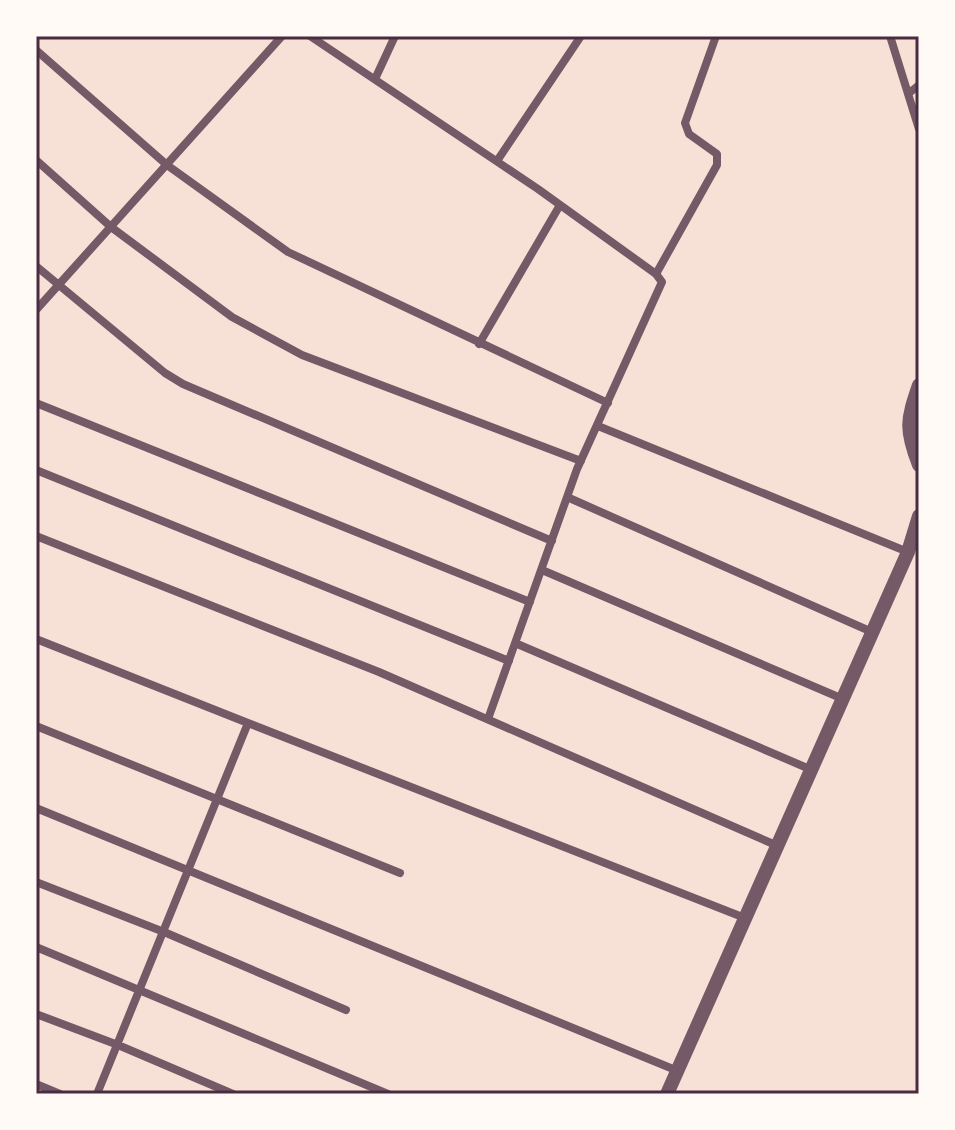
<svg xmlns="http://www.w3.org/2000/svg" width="955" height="1130" font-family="'Playfair Display',serif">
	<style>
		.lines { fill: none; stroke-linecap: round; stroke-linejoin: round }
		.minor { stroke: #755966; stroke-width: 8 }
		.tertiary { stroke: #755966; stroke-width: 14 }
		.neatline { fill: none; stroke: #4a2c40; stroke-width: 3 }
	</style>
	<rect width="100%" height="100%" fill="#f7e1d7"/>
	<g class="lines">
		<!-- minor -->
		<path class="minor" d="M310 36 538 189 656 274 662 282 577 469 488 719
			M890 36 919 129
			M36 50 167 165 288 252 608 403
			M375 79 395 36
			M908 94 919 85
			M36 160 111 227 232 317 302 355 581 461
			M497 161 581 36
			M36 266 165 373 183 384 552 541
			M656 274 717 165V154L689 134 685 123 716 36
			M36 310 282 36
			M479 344 560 205
			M36 403 530 602
			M598 426 908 552
			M36 470 509 661
			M567 497 872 632
			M36 536 379 672 778 846
			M542 570 843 699
			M36 639 248 723
			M515 643 812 770
			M36 726 400 873
			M36 808 678 1071
			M36 882 164 932 346 1010
			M36 947 388 1094
			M36 1014 118 1045 233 1094
			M36 1084 60 1094
			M97 1094 248 723 745 918"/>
		<!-- tertiary -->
		<path class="tertiary" d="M919 385C907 420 905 429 919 465
			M667 1094 908 552 919 516"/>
	</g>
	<!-- border -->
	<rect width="955" height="1130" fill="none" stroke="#fffaf5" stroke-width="76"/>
	<rect x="38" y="38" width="879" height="1054" class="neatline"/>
</svg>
